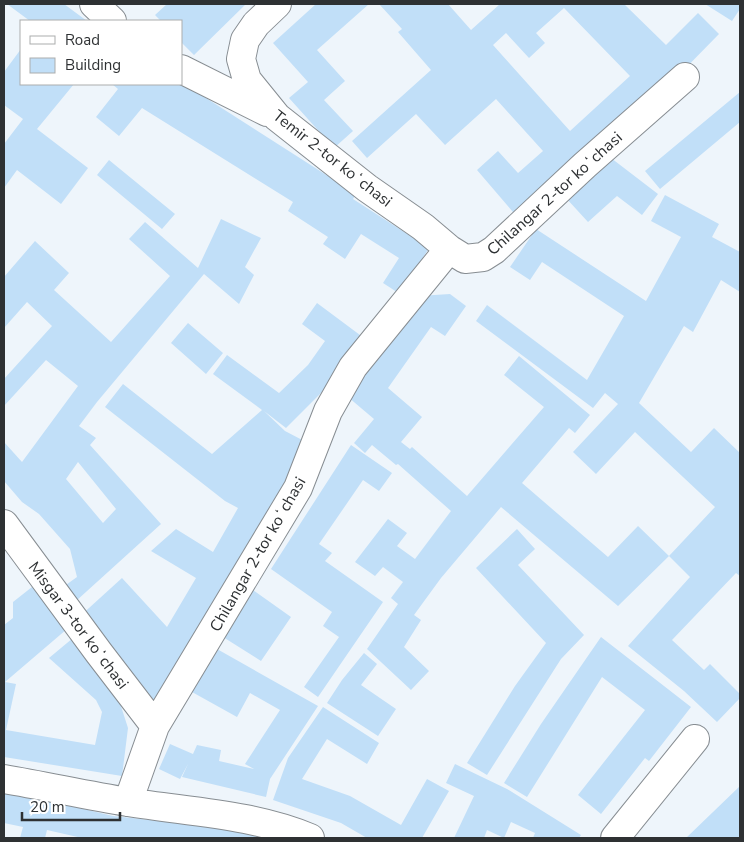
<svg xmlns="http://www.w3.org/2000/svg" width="744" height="842" font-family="'Nunito Sans',sans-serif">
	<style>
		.building { fill: #c1dff8; fill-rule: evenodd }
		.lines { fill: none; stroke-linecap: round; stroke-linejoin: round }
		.minor-casing { stroke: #878d92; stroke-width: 30 }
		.minor { stroke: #fff; stroke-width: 28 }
		.labels { text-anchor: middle; stroke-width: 4; stroke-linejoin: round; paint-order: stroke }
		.street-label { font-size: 16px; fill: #2e3133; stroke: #fff }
	</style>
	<rect width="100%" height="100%" fill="#eef5fb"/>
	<!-- building -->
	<path class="building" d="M7 4H64L87 21H30Z
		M167 4H246L194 55 181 42V21H161L155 15Z
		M316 4H369L317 50 345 81 324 100 353 131 334 148 289 98 308 82 273 43Z
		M379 4H448L471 30 500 4H624L666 45 698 13 719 34 669 85 519 219 477 170 498 151 518 173 543 151 496 99 445 145 416 114 367 158 352 141 431 70 398 32 402 29ZM564 8 630 76 570 131 493 45 506 33 529 58 545 43 536 33Z
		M705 4H740V9L732 21Z
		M21 49V84H74L37 129 88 168 61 204 17 170 4 188V144L23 119 4 105V72Z
		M181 82 356 194 353 199 429 248 400 294 383 283 399 258 361 234 345 259 323 244 328 237 288 211 293 202 142 108 119 136 96 117 118 89 112 84H181Z
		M740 92V122L660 189 645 171Z
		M611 158 658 194 642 215 617 196 588 222 566 198Z
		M109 160 175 214 162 229 97 175Z
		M665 195 719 224 712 237 740 252V292L721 280 693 332 684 326 639 403 691 452 714 428 740 453V576L736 573 672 640 704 670 710 664 740 694V698L717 722 684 691 628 646 690 577 669 556 715 507 635 432 596 474 573 452 618 404 605 393 593 408 476 321 487 305 587 380 624 316 542 262 530 280 510 267 536 229 646 301 681 237 651 221Z
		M221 219 261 238 245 267 254 275 239 304 204 274 97 402 79 426 96 438 90 445 161 524 76 601 63 587 77 577 70 549 39 514 22 502 4 481V442L22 462 78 386 46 360 4 406V379L52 326 27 302 4 328V277L35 241 69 273 54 290 111 342 170 276 129 239 145 222 198 268ZM78 462 116 509 103 523 66 479Z
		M450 294 466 306 445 336 431 327 388 388 422 417 401 442 410 449 412 447 467 496 544 407 504 375 519 356 590 415 575 433 569 428 522 483 608 557 638 526 669 556 618 606 501 507 441 578 414 615 421 620 404 647 429 671 411 690 367 649 398 604 391 598 403 582 383 567 375 576 355 562 388 519 407 533 397 546 415 559 451 511 398 464 396 465 372 445 365 453 354 443 374 419 348 397 419 296Z
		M317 303 364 338 331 383 286 428 264 411 285 431 308 443 266 524 157 704 78 618 122 578 167 627 196 578 151 551 176 529 213 552 238 508 225 501 105 407 123 384 212 454 262 410 213 374 227 355 279 393 308 365 325 341 302 324Z
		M188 323 223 353 206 374 171 343Z
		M351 445 392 473 379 491 363 480 319 544 332 553 325 561 383 602 318 697 304 687 339 637 323 626 332 612 271 569Z
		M517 529 535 549 518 565 584 635 561 659 487 775 467 763 515 686 546 643 476 568Z
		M32 587 67 629 5 682 16 684 6 730 95 745 102 712 96 700 49 658 73 638 118 697 128 728 122 776 4 757V625L13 618V602Z
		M253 590 291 617 261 661 223 637Z
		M601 637 691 707 649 761 645 758 601 814 578 795 645 710 602 677 527 797 504 783 541 724Z
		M217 649 318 706 270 779 266 797 182 777 188 764 180 779 159 769 170 744 193 754 197 745 221 750 219 761 254 769 245 764 280 710 250 693 237 717 192 692Z
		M364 653 377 664 361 685 396 709 378 736 327 703 342 680Z
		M323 707 379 743 367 764 327 739 302 779 350 796 401 825 427 779 449 791 422 838H367L341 823 273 800 288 758Z
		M455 764 507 789 581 835 579 838H533L535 833 511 822 504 838 487 830 484 838H454L474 796 446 783Z
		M740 786V838H686Z
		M4 790 113 816 261 832 260 838H82L47 830 45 838H20L23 827 4 823Z"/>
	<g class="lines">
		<defs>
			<path id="minor" d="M94 4 112 21
				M277 4 256 24 245 40 241 59 247 80 277 117 367 188 423 227 449 249 465 259 483 257 494 250 585 165 685 77
				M181 69 267 112
				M4 524 99 653 155 726
				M4 779C45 786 86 795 128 802 189 812 253 814 310 838
				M128 802 155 726 298 488 328 411 353 367 449 249
				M615 838 695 739"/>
		</defs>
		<!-- minor casing -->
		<use href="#minor" class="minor-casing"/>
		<!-- minor -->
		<use href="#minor" class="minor"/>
	</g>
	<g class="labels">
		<!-- street labels -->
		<g class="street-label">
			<text transform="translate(333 158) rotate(38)" y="6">Temir 2-tor koʻchasi</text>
			<text transform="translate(554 193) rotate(-42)" y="6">Chilangar 2-tor koʻchasi</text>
			<text transform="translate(257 554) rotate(-60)" y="6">Chilangar 2-tor koʻchasi</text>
			<text transform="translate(79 625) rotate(53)" y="6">Misgar 3-tor koʻchasi</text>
		</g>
	</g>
	<!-- border -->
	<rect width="744" height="842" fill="none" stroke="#2e3133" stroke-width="10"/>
	<!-- legend -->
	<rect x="20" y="20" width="162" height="65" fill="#ffffff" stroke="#abadad"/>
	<rect x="30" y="36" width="25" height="8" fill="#ffffff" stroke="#abadad"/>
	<text x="65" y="45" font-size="15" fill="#2e3133">Road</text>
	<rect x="30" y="58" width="25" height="15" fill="#c1dff8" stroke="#abadad"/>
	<text x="65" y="70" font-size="15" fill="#2e3133">Building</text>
	<!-- scale -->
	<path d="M22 812v8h98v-8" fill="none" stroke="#2e3133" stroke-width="2.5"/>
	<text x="30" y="812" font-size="15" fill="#2e3133" stroke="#ffffff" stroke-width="4" paint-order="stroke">20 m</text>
</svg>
